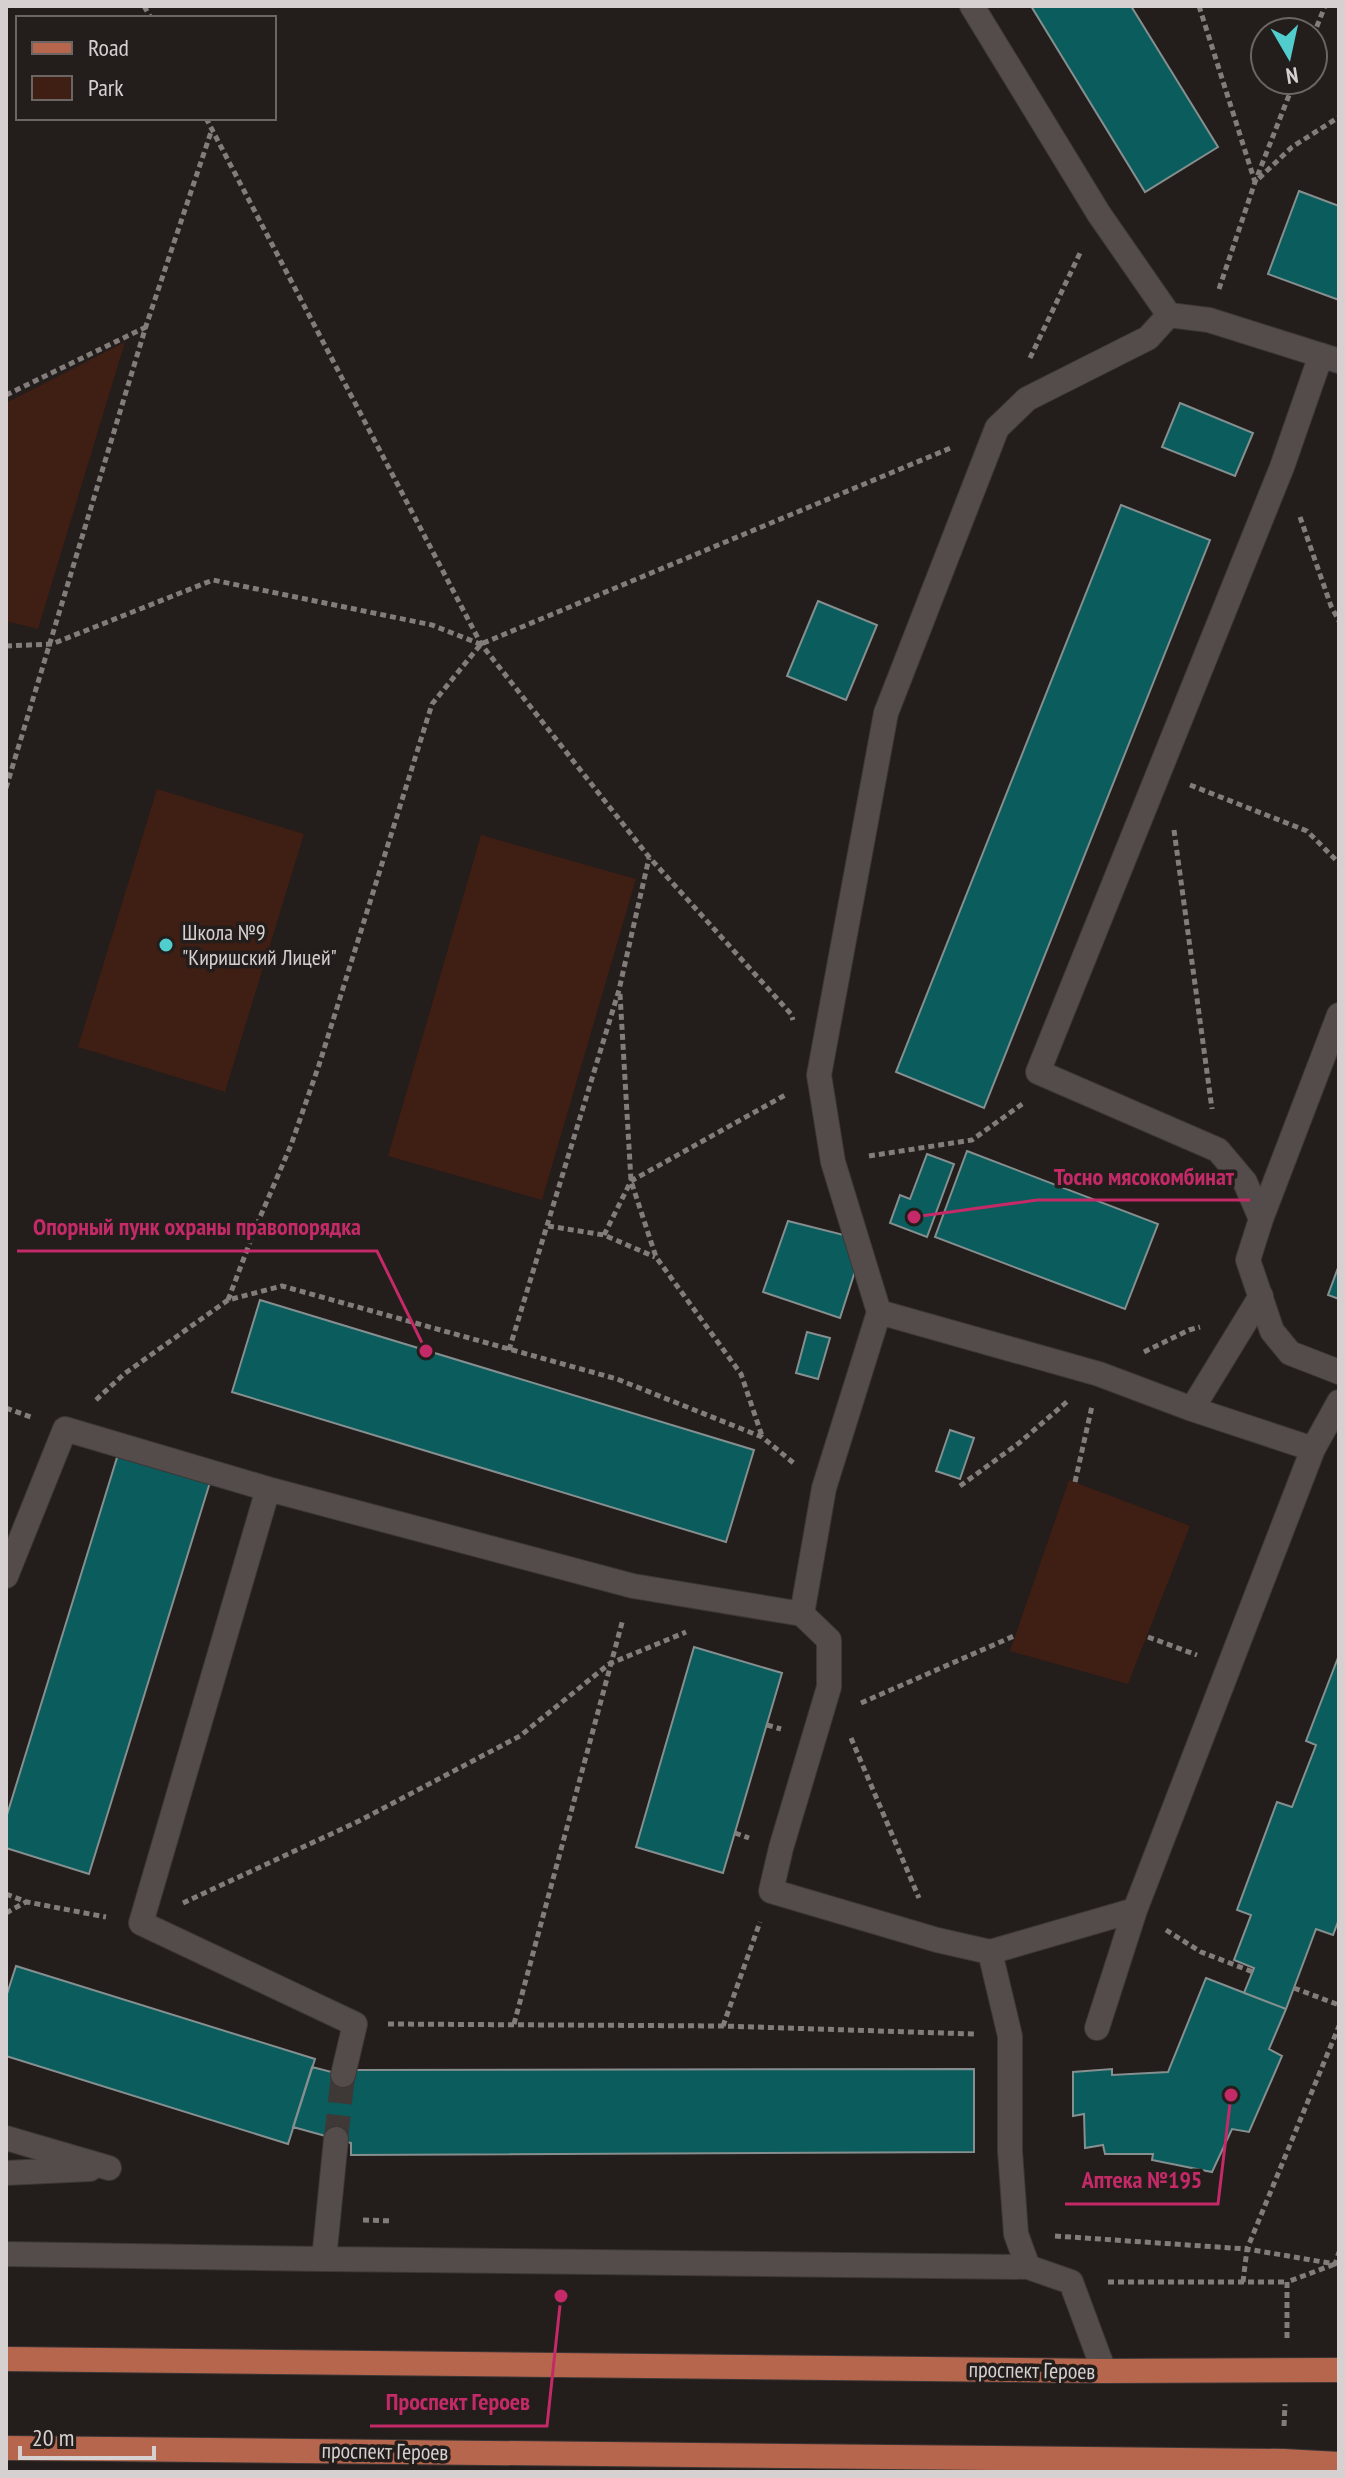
<svg xmlns="http://www.w3.org/2000/svg" width="1345" height="2478" font-family="'PT Sans Narrow',sans-serif">
	<style>
		.green { fill: #3f1e14 }
		.building { fill: #0a5c5d; stroke: #868f8f; stroke-width: 2 }
		.lines { fill: none; stroke-linecap: round; stroke-linejoin: round }
		.minor-tunnel { stroke: #3e3836; stroke-width: 24; stroke-dasharray: 24 12; stroke-linecap: butt }
		.minor-casing { stroke: #3c3736; stroke-width: 26 }
		.major-casing { stroke: #3c3736; stroke-width: 26 }
		.path { stroke: #827c7b; stroke-width: 5; stroke-dasharray: 6 4; stroke-linecap: butt }
		.minor { stroke: #534c4a; stroke-width: 24 }
		.major { stroke: #b7664e; stroke-width: 24 }
		.poi-dot { fill: #52cdce; stroke: #231d1b; stroke-width: 3 }
		.labels { text-anchor: middle; stroke-width: 7; stroke-linejoin: round; paint-order: stroke }
		.poi-label { font-size: 22px; fill: #d6d1d0; stroke: #231d1b; text-anchor: start }
		.street-label { font-size: 22px; fill: #d6d1d0; stroke: #231d1b }
		.leader { fill: none; stroke: #c42a67; stroke-width: 3 }
		.callout-dot { fill: #c42a67; stroke: #231d1b; stroke-width: 3 }
		.callout-label { font-size: 24px; text-anchor: middle; font-weight: bold; fill: #c42a67; stroke: #231d1b; stroke-width: 7; stroke-linejoin: round; paint-order: stroke }
	</style>
	<rect width="100%" height="100%" fill="#231d1b"/>
	<!-- green -->
	<path class="green" d="M125 342 38 629 6 621V403Z
		M157 789 304 834 225 1092 78 1047Z
		M481 835 636 879 542 1200 388 1156Z
		M1069 1480 1190 1526 1128 1684 1010 1651Z"/>
	<!-- building -->
	<path class="building" d="M1031 6H1131L1218 147 1145 192Z
		M1299 191 1339 206V300L1268 274Z
		M1180 403 1253 433 1235 476 1162 447Z
		M1121 505 1210 540 984 1108 896 1072Z
		M818 601 877 625 846 700 787 676Z
		M967 1151 1158 1224 1125 1309 935 1237Z
		M927 1154 954 1164 927 1237 890 1223 900 1195 910 1199Z
		M788 1221 844 1235 857 1265 840 1318 763 1292Z
		M1339 1265V1299L1328 1295Z
		M260 1300 754 1450 726 1542 232 1392Z
		M807 1332 830 1338 818 1379 796 1373Z
		M950 1430 974 1438 960 1479 936 1471Z
		M119 1451 211 1479 89 1874 6 1848V1818Z
		M694 1647 782 1673 723 1873 636 1847Z
		M1339 1655V1919L1333 1935 1316 1929 1286 2009 1244 1993 1254 1968 1234 1960 1251 1915 1237 1910 1277 1802 1292 1807 1316 1745 1306 1741Z
		M16 1966 315 2059 288 2144 6 2056V1997Z
		M1206 1978 1286 2009 1269 2049 1282 2056 1249 2132 1232 2129 1212 2172 1152 2160 1153 2154H1105L1103 2145 1085 2148 1084 2114 1073 2116V2072L1112 2069V2075L1168 2072Z
		M312 2067 343 2075 350 2070 974 2069V2152L351 2155V2143L293 2127Z"/>
	<g class="lines">
		<!-- minor-tunnel -->
		<path class="minor-tunnel" d="M336 2139 343 2075"/>
		<defs>
			<path id="minor" d="M972 6 1099 214 1169 315 1209 320 1339 361
				M1339 1015 1261 1219 1248 1260 1272 1331 1290 1353 1339 1372
				M1261 1219 1245 1182 1218 1150 1038 1072 1282 467 1321 355
				M879 1312 833 1162 819 1075 886 713 997 428 1027 399 1148 338 1169 315
				M1192 1409 1261 1296
				M1313 1449 1192 1409 1099 1374 879 1312 824 1488 802 1614 829 1640V1687L781 1848 771 1891 937 1940 990 1952 1135 1910 1313 1449 1339 1402
				M268 1489 141 1923 355 2024 343 2075
				M6 1576 65 1429 268 1489 633 1586 802 1614
				M990 1952 1010 2036V2151L1016 2234 1028 2267 1071 2282 1104 2371
				M1097 2028 1135 1910
				M6 2138 109 2168
				M336 2139 324 2259 1028 2267
				M6 2173 90 2169
				M6 2254 324 2259"/>
			<path id="major" d="M6 2359 1104 2371 1339 2370
				M6 2448 1283 2461 1339 2464"/>
		</defs>
		<!-- minor casing -->
		<use href="#minor" class="minor-casing"/>
		<!-- major casing -->
		<use href="#major" class="major-casing"/>
		<!-- path -->
		<path class="path" d="M144 6 151 18
			M1199 6 1255 182 1292 147 1339 117
			M1313 36 1325 6
			M206 118 481 644 649 857 791 1014 793 1020
			M1219 289 1255 182 1295 80
			M1030 358 1081 251
			M6 395 146 327
			M1300 517 1331 606 1339 621
			M6 646 52 644 213 580 432 625 480 644
			M1190 785 1307 831 1339 863
			M6 788 146 326 212 129
			M1174 830 1212 1109
			M620 994 631 1181 656 1257 741 1374 762 1436
			M869 1156 972 1140 1025 1102
			M548 1226 604 1235 655 1257
			M604 1235 631 1181 787 1094
			M228 1300 255 1229 291 1145 319 1065 432 704 481 644 953 447
			M509 1350 619 990 649 858
			M1144 1352 1189 1330 1200 1327
			M96 1400 124 1374 228 1300 282 1286 617 1379 762 1437 796 1465
			M6 1408 31 1417
			M1075 1482 1092 1406
			M960 1486 1019 1443 1069 1400
			M1148 1637 1197 1655
			M861 1703 1014 1636
			M767 1725 781 1729
			M851 1738 919 1898
			M735 1833 749 1838
			M6 1894 27 1902 106 1917
			M183 1903 359 1821 520 1736 609 1664 686 1632
			M6 1913 26 1902
			M1166 1930 1201 1952 1253 1972
			M1294 1988 1339 2005
			M388 2024 723 2026 974 2034
			M514 2024 623 1619
			M723 2026 760 1922
			M363 2220 393 2221
			M1055 2236 1247 2249 1335 2264 1339 2252
			M1108 2282H1287
			M1243 2282 1247 2249 1339 2026
			M1287 2338V2282L1335 2264 1339 2265
			M1284 2426 1285 2404"/>
		<!-- minor -->
		<use href="#minor" class="minor"/>
		<!-- major -->
		<use href="#major" class="major"/>
	</g>
	<!-- markers -->
	<circle class="poi-dot" cx="166" cy="945" r="8"/>
	<g class="labels">
		<!-- poi labels -->
		<g class="poi-label">
			<text x="182" y="940">Школа №9<tspan x="182" dy="25">"Киришский Лицей"</tspan></text>
		</g>
		<!-- street labels -->
		<g class="street-label">
			<text transform="translate(1032 2370) rotate(1)" y="8">проспект Героев</text>
			<text transform="translate(385 2451) rotate(1)" y="8">проспект Героев</text>
		</g>
	</g>
	<!-- callouts -->
	<path class="leader" d="M914 1217L1037 1200H1250M426 1351L377 1251H17M1231 2095L1218 2204H1065M561 2296L547 2426H370"/>
	<g class="callout-dot">
		<circle cx="914" cy="1217" r="8"/>
		<circle cx="426" cy="1351" r="8"/>
		<circle cx="1231" cy="2095" r="8"/>
		<circle cx="561" cy="2296" r="8"/>
	</g>
	<g class="callout-label">
		<text x="1144" y="1185">Тосно мясокомбинат</text>
		<text x="197" y="1235">Опорный пунк охраны правопорядка</text>
		<text x="1142" y="2188">Аптека №195</text>
		<text x="458" y="2410">Проспект Героев</text>
	</g>
	<!-- border -->
	<rect width="1345" height="2478" fill="none" stroke="#d6d1d0" stroke-width="16"/>
	<!-- legend -->
	<rect x="16" y="16" width="260" height="104" fill="#231d1b" stroke="#6b6563" stroke-width="2"/>
	<rect x="32" y="42" width="40" height="12" fill="#b7664e" stroke="#6b6563" stroke-width="2"/>
	<text x="88" y="56" font-size="24" fill="#d6d1d0">Road</text>
	<rect x="32" y="76" width="40" height="24" fill="#3f1e14" stroke="#6b6563" stroke-width="2"/>
	<text x="88" y="96" font-size="24" fill="#d6d1d0">Park</text>
	<!-- north arrow -->
	<g transform="translate(1289 56) rotate(171)"><circle r="38" fill="#231d1b" stroke="#6b6563" stroke-width="2"/>
	<path d="M0-6L14 30L0 20L-14 30Z" fill="#52cdce"/>
	<text y="-12" font-size="22" font-weight="bold" text-anchor="middle" fill="#d6d1d0">N</text>
	</g>
	<!-- scale -->
	<path d="M20 2446v12h134v-12" fill="none" stroke="#d6d1d0" stroke-width="4"/>
	<text x="32" y="2446" font-size="24" fill="#d6d1d0" stroke="#231d1b" stroke-width="6" paint-order="stroke">20 m</text>
</svg>
